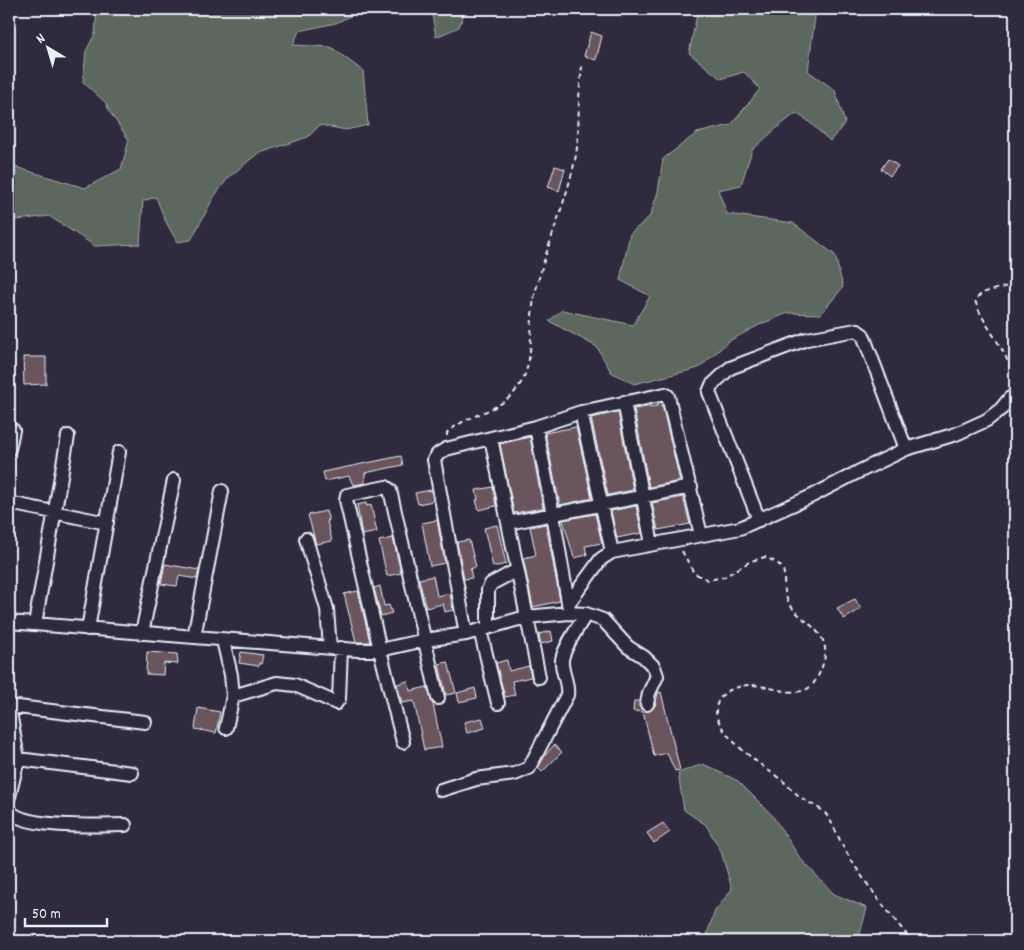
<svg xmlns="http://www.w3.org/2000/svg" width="1024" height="950" font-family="Dekko,sans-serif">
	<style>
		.green { fill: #5c685d; stroke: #a2acaa }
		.building { fill: #6b545b; stroke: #e8f1f8 }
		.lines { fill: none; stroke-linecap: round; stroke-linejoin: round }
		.minor-casing { stroke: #e8f1f8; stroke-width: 16 }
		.path { stroke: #e8f1f8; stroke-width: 2; stroke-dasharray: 5 4; stroke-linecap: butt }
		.minor { stroke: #2f2a3d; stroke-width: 12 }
	</style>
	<rect width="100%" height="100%" fill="#2f2a3d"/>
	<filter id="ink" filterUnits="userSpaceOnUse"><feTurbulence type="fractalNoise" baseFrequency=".02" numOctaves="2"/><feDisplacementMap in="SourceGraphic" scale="10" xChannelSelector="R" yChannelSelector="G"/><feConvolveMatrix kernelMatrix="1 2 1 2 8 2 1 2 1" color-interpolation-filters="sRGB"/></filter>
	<g filter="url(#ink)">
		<!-- green -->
		<path class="green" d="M97 9H364L336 23 299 31 293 45 331 47 363 71 368 125 346 130 320 125 308 137 257 154 228 178 214 197 191 240 177 242 165 220 156 197 143 201 140 244 95 246 49 216 9 221V165L85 188 121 169 129 140 109 111 106 103 83 82 86 51 95 34Z
			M431 9H466L459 27 436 37Z
			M698 9H816L808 71 835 90 845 123 830 141 807 120 796 113 777 128 752 150 741 185 718 190 727 214 793 223 835 255 843 287 821 314 788 313 761 324 729 341 699 368 634 384 611 372 597 347 549 321 562 310 633 325 650 296 620 280 630 234 650 216 658 192 663 159 697 133 731 125 760 89 744 72 721 79 689 53Z
			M703 764 738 781 772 815 800 858 834 894 867 908 858 941H712L707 934 715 911 732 889 721 851 706 825 684 810 678 773Z"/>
		<!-- building -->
		<path class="building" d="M591 32 602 36 596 60 584 56Z
			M888 159 898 166 890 176 881 169Z
			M555 166 565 169 559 191 548 187Z
			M23 357H46V384L24 385Z
			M662 405 680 481 649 487 634 409Z
			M618 412 633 490 608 495 591 418Z
			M576 427 592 498 560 505 545 433Z
			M530 437 543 508 514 513 500 444Z
			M401 456 403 465 365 473V483L353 485 349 476 325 481 323 472Z
			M493 487 496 506 479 510 476 500H478L476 490Z
			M431 490 433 501 418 504 415 493Z
			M683 497 690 524 658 530 652 503Z
			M366 503 367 506 371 505 377 532 362 535 357 505Z
			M636 506 642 533 617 538 611 511Z
			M326 511 329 521H327L332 541 316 544 308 515Z
			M595 514 602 543 585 546 587 555 574 558 563 520Z
			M437 520 445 563 430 566 422 523Z
			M546 524 560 601 533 607 523 558 536 555 530 527Z
			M497 525 506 564 493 567 484 528Z
			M393 538 401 573 387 576 379 541Z
			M469 540 476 567 470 569 472 578 464 579 457 542Z
			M165 564 199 570 197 579 179 576 177 586 161 584Z
			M433 576 437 596 450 593 453 610 445 612 443 604 426 608 419 579Z
			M380 586 384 606 389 605 392 613 381 616 374 588Z
			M358 591 370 642H356L344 594Z
			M855 599 861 609 844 619 837 608Z
			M551 631 553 641 541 644 539 634Z
			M147 652 177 654 178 664 164 663 163 675 146 674Z
			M241 652 263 655 261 664 259 663V666L239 663Z
			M507 660 509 671 529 666 531 677 512 681 515 695 505 697 496 663Z
			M448 662 456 693 446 695 439 664Z
			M408 681 410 691 427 687 433 704 442 747 424 750 414 701 402 703 397 684Z
			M475 688 477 698 459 702 457 693Z
			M661 692 680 770 675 771 667 753 654 756 643 712 633 711 634 701H639V706L642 710 650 711 655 706 658 693Z
			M198 708 220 712 216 733 195 729Z
			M482 718 485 728 467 733 464 722Z
			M554 745 562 752 542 772 538 768 546 754Z
			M663 823 670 832 654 843 647 833Z"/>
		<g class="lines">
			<defs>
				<path id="minor" d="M624 402 652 544
					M581 412 612 552
					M536 427 553 515 569 608
					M491 438 539 677
					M9 449 13 430
					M9 503 107 523
					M759 520 709 392 712 385 730 368 807 339 856 330 863 335 906 449
					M508 523 691 487
					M306 539 327 609 330 648
					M568 604 601 559 612 552 740 528 812 496 858 472 906 449 956 434 987 420 1001 409 1010 398
					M9 622 357 650H380L425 640 466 634 526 617 569 613 586 614 603 620 628 647 644 657 654 667 657 676 649 693 647 704
					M35 624 68 436
					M488 628V590L491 584 517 570
					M88 629 119 452
					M480 630 498 703
					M142 633 174 480
					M466 634 434 460 438 454 446 449 536 427 581 412 665 394 668 396 701 535
					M194 637 222 491
					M223 640 231 675 233 696 226 728
					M233 696 277 683 295 685 336 703 339 699 341 648
					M9 706 145 722
					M9 706 18 759 9 797
					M403 742 380 650 346 500 347 495 386 487 390 490 438 698
					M18 759 132 773
					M441 790 476 779 515 774 529 768 567 695C569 683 561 672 562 660 563 649 580 624 586 614
					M9 810C23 830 101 825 125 825"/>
			</defs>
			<!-- minor casing -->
			<use href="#minor" class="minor-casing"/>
			<!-- path -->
			<path class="path" d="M1012 387C1017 359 982 326 975 300L982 293 1015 284
				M447 436V433C469 412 502 413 519 386 536 361 528 324 535 294 545 249 565 206 575 160 579 141 578 123 579 104 579 91 581 78 582 66
				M682 551 694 573 708 580 724 577 751 561 765 557C793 569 780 573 786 596 794 623 835 627 823 664 820 672 817 681 810 687 795 699 769 685 751 685 743 685 737 687 730 690 721 694 716 702 716 711 717 736 764 767 783 781 789 787 796 794 803 799 810 804 819 807 825 813 834 824 838 838 845 850 864 882 888 912 912 941"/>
			<!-- minor -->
			<use href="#minor" class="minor"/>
		</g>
	</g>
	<!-- margin -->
	<rect width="1024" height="950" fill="none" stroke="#2f2a3d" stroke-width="30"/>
	<rect x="15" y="15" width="994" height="920" fill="none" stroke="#e8f1f8" stroke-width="2" filter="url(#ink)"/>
	<!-- north arrow -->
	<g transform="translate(48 48) rotate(322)" stroke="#2f2a3d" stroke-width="4" paint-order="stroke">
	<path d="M0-4L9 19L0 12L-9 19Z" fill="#e8f1f8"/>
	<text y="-8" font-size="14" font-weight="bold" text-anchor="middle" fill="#e8f1f8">N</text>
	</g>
	<!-- scale -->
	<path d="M25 918v8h82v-8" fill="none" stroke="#e8f1f8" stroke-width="2.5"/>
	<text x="32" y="918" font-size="15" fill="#e8f1f8" stroke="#2f2a3d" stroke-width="4" paint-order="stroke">50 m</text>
</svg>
